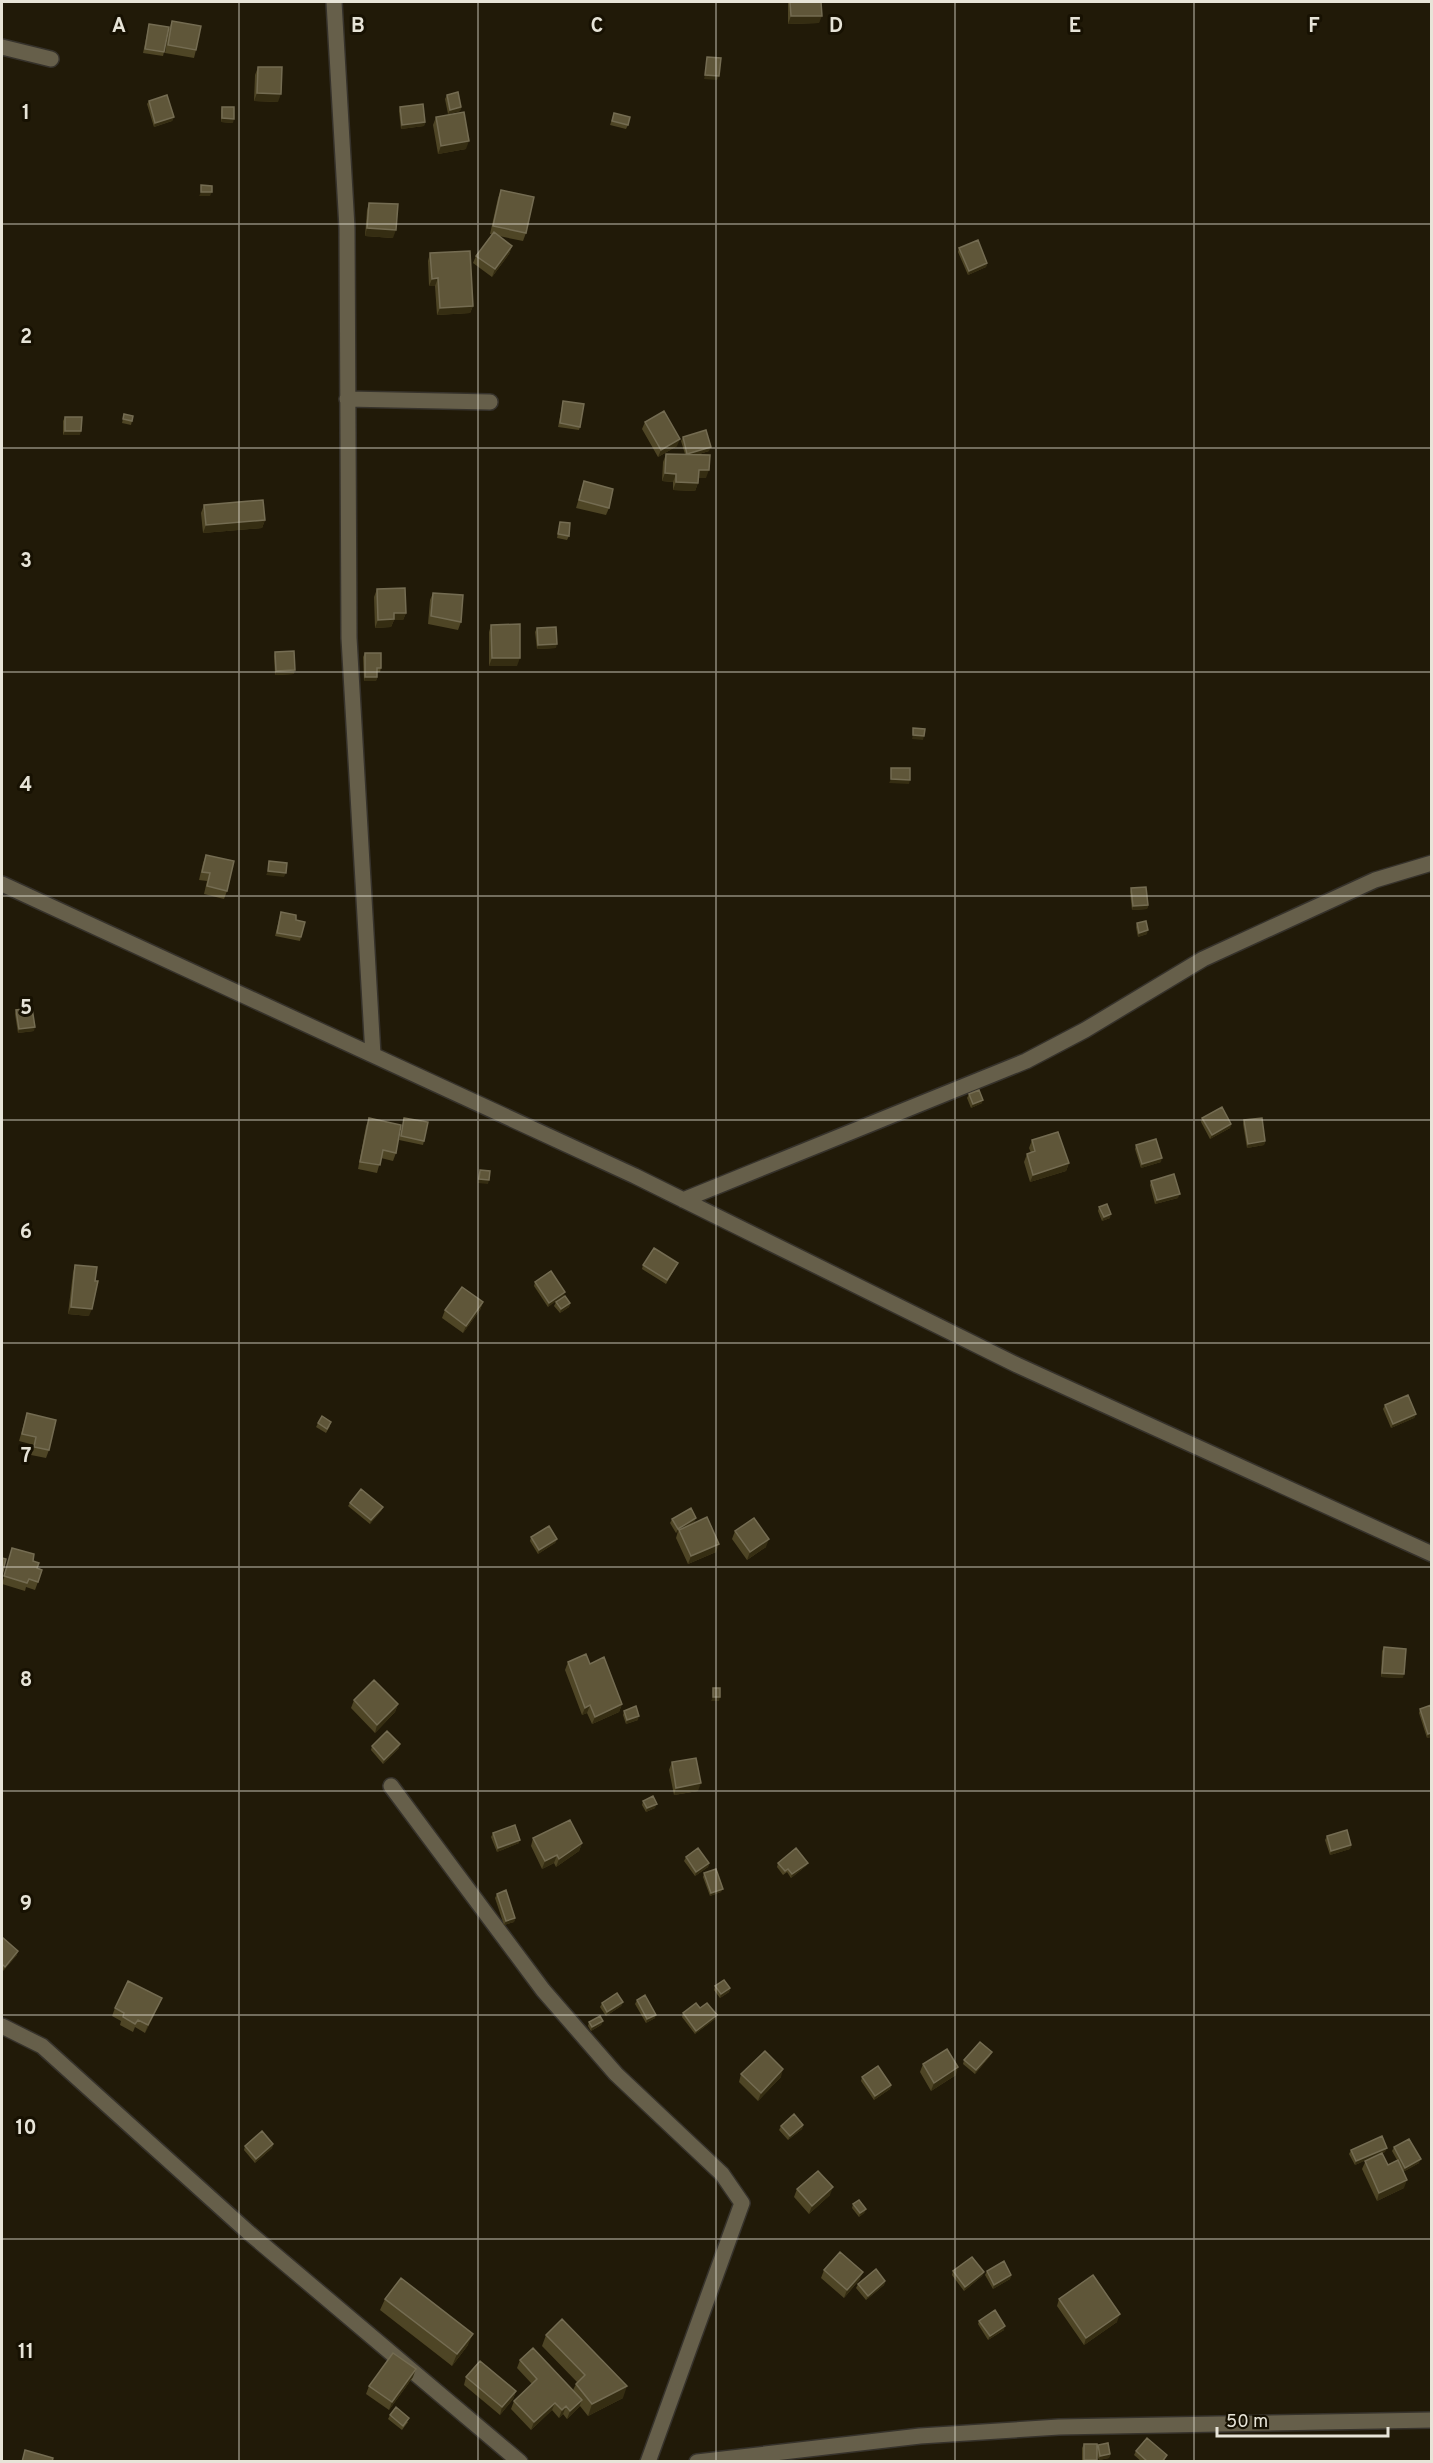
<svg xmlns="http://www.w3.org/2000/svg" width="1433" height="2463" font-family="Overpass,sans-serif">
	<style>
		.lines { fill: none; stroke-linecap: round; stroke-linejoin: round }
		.minor-casing { stroke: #36322b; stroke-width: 18 }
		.minor { stroke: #665f4a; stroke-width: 15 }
		.wall { fill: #4e4525 }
		.shaded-wall { fill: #352d12 }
		.building { fill: #5f5639; stroke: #746c52; stroke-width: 1.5 }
		.grid { fill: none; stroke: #e7e4d8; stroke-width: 1.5; stroke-opacity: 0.55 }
		.grid-label { font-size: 20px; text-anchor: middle; font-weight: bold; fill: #e7e4d8; stroke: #171102; stroke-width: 6; stroke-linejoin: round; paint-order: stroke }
	</style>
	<rect width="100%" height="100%" fill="#211a08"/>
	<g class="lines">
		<defs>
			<path id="minor" d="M334 2 347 228 349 638 373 1055
				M2 47 51 59
				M347 399 490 402
				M2 884 635 1176 1017 1365 1432 1554
				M683 1200 1026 1061 1085 1030 1203 959 1375 880 1432 863
				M391 1786 543 1990 616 2074 722 2174 742 2203 648 2462
				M2 2026 42 2046 248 2232 520 2462
				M697 2462 920 2436 1059 2427 1432 2420"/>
		</defs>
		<!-- minor casing -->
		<use href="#minor" class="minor-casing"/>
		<!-- minor -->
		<use href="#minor" class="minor"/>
	</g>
	<!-- wall -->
	<path class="wall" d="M788 2H821L819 23 788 24Z
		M172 21 196 50 194 58 165 53 169 29Z
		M149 24 164 52 163 56 143 53Z
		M258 67 278 102 254 101 255 75Z
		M447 95 461 107 460 111 448 114 445 99Z
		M149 101 174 117 172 121 154 127 147 104Z
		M222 107 233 123 221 122V111Z
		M400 107 425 122 424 126 401 129 399 111Z
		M614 113 628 125 626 129 610 125Z
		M436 117 466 149 438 154 433 125Z
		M501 190 526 233 523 241 499 236 512 246 509 254 492 277 473 263 476 256 492 234H490L498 198Z
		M369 203 393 238 365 236 367 210Z
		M959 248 987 263 986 267 968 275 958 252Z
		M430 253 473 306 470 313 437 315 435 286H429L428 261Z
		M563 401 580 427 579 430 558 427Z
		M124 414 132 421 131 425 122 423Z
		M65 417 80 435H63V421Z
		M645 422 677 446 658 457 642 429Z
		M683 437 709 451 696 455 706 478H698V483L695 491 673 490V482L662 481 663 462 666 454H685L681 441Z
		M584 481 609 508 606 515 576 508Z
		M204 505 265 520 262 528 203 533 201 513Z
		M560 522 569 536 567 540 557 538Z
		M377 589 406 613 403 620H394L391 627 375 628 374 597Z
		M433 593 461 622 458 630 428 624 430 600Z
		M491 625 517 666H489V632Z
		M537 628 556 648 537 649 535 632Z
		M275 652 294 674 275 675 274 656Z
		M365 653 381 668 380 672H377V677L376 681H364L363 657Z
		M206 855 227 891 224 899 204 894 207 881 199 880 203 863Z
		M1131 888 1148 905 1147 909 1132 910 1130 892Z
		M281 912 296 920 301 937 300 941 275 936Z
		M1137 923 1147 934 1138 937 1136 927Z
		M16 1010 34 1031 18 1033 15 1014Z
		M969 1094 982 1103 971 1108 967 1098Z
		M369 1118 396 1153 393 1161 381 1158 377 1173 358 1169 366 1126Z
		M404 1118 424 1141 423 1145 399 1140Z
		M1202 1118 1231 1124 1230 1128 1210 1139 1201 1122Z
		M1244 1120 1265 1141 1264 1145 1247 1148 1243 1124Z
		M1032 1140 1069 1163 1066 1171 1030 1182 1024 1162 1027 1154 1031 1153 1029 1148Z
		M1136 1145 1161 1162 1141 1168 1135 1149Z
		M1151 1181 1178 1198 1155 1204 1150 1185Z
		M1099 1207 1110 1218 1102 1221 1098 1211Z
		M678 1263 676 1267 666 1284 642 1269 643 1265Z
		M75 1265 89 1316 68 1314 73 1273Z
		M535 1282 565 1292 548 1307 534 1286Z
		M483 1302 480 1310 463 1333 442 1318 445 1310Z
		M556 1302 570 1303 569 1307 560 1313 554 1306Z
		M1385 1405 1416 1414 1414 1418 1391 1428 1383 1409Z
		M27 1413 49 1450 46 1458 31 1455 34 1445 19 1441Z
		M318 1423 330 1426 326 1433 316 1427Z
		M350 1503 383 1507 381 1511 370 1524 348 1506Z
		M672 1519 695 1521 686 1527 716 1552 688 1564 676 1538 678 1531 676 1533 670 1523Z
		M735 1531 766 1547 747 1560 732 1539Z
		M531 1537 557 1539 555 1543 538 1554 530 1541Z
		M12 1548 33 1561 37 1568 38 1582 35 1590 26 1587 25 1591 2 1584Z
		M1384 1647 1403 1678 1381 1677 1382 1651Z
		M568 1662 590 1664 622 1704 619 1712 592 1724 587 1713 582 1715 565 1670Z
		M354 1700 398 1704 395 1712 375 1733 351 1708Z
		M1431 1705V1737L1427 1738 1419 1713 1420 1709Z
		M624 1711 638 1720 626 1724 623 1715Z
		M372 1746 399 1748 383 1764 371 1750Z
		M672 1762 698 1791 674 1795 669 1770Z
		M643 1801 655 1808 646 1812 642 1805Z
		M493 1833 519 1843 497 1852 491 1837Z
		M1327 1836 1351 1845 1350 1849 1330 1855 1325 1840Z
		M533 1838 582 1843 579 1851 556 1867 554 1863 542 1869 531 1846Z
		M686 1857 709 1863 708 1867 695 1876 684 1861Z
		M778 1863H808L806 1866 791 1878 787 1872 783 1875 777 1867Z
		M704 1873 721 1892 710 1896 703 1877Z
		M497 1894 515 1918 514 1922 504 1925 495 1898Z
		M2 1937 17 1955 3 1971 2 1969Z
		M715 1986 730 1988 729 1992 720 1998 714 1990Z
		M162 1998 145 2033 135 2027 133 2032 120 2025 121 2021 112 2016 115 2008Z
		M637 2000 655 2018 646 2023 635 2004Z
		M623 2002 621 2006 606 2016 600 2007 602 2003Z
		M700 2008 717 2015 715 2019 695 2034 682 2017 683 2013Z
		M603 2021 601 2025 591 2031 588 2026 589 2022Z
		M990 2056 975 2074 963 2064 964 2060Z
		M923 2064 956 2075 931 2091 920 2072Z
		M741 2074 781 2077 758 2101 739 2082Z
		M862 2077 891 2085 890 2089 874 2100 861 2081Z
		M803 2125 802 2129 788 2140 779 2130 781 2126Z
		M273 2144 272 2148 255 2163 244 2150 245 2146Z
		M1394 2147 1419 2163 1403 2172 1404 2188 1377 2201 1362 2169 1366 2160 1355 2165 1349 2154 1351 2150 1385 2152 1382 2153 1388 2165 1397 2160 1392 2151Z
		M797 2189 830 2195 809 2214 794 2197Z
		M853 2204 866 2209 864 2213 859 2217 852 2208Z
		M824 2270 860 2279 844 2298 821 2278Z
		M953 2271 984 2272 982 2276 964 2291 952 2275Z
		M987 2271 1011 2275 1010 2279 993 2289 985 2275Z
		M885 2281 884 2285 866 2300 856 2288 858 2284Z
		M385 2299 468 2345 452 2366 380 2310Z
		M1059 2299 1117 2322 1084 2345 1057 2306Z
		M979 2321 1004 2330 988 2340 978 2324Z
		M546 2335 623 2398 588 2416 580 2406 567 2419 563 2414 559 2418 552 2410 531 2430 511 2409 514 2401 532 2384 517 2368 520 2360 573 2390 577 2382 542 2346Z
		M413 2377 389 2410 366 2394 369 2386Z
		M466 2377 516 2391 513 2399 500 2415 464 2385Z
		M390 2415 408 2422 402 2430 388 2419Z
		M1084 2444 1097 2446 1110 2454 1109 2458 1099 2460 1097 2455V2462H1082V2448Z
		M1136 2451 1167 2455 1163 2462H1142L1134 2455Z"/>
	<!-- shaded-wall -->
	<path class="shaded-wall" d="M791 16H822L819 23 788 24Z
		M705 75 719 76 717 80 704 79Z
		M257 93 281 94 278 102 254 101Z
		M461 107 460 111 448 114 450 110Z
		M174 117 172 121 154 127 155 123Z
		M222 118 234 119 233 123 221 122Z
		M425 122 424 126 401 129 402 125Z
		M469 141 466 149 438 154 441 146Z
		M201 192H212L210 196H199Z
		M367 228 396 230 393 238 365 236Z
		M512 246 509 254 492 277 495 269Z
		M987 263 986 267 968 275 969 271Z
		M438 278 435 286H429L432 279Z
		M473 306 470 313 437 315 440 308Z
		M65 431H81L80 435H63Z
		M680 439 677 446 658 457 661 450Z
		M711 447 709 451 686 458 687 454Z
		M699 470H709L706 478H696Z
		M665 473 676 474 673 482 662 481Z
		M676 482 698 483 695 491 673 490Z
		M265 520 262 528 203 533 206 525Z
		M394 613H406L403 620H394L391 627 375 628 378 620Z
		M557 644 556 648 537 649 538 645Z
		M492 658H520L517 666H489Z
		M295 670 294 674 275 675 276 671Z
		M365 677H377L376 681H364Z
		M913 735 924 736 923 740 912 739Z
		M891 779 910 780 909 784 889 783Z
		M268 871 286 873 284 877 266 875Z
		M1148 905 1147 909 1132 910 1133 906Z
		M1148 930 1147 934 1138 937 1139 933Z
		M35 1027 34 1031 18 1033 19 1029Z
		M983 1100 982 1103 971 1108 973 1104Z
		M1231 1124 1230 1128 1210 1139 1212 1135Z
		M1265 1141 1264 1145 1247 1148 1248 1144Z
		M1162 1158 1161 1162 1141 1168 1142 1164Z
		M1069 1163 1066 1171 1030 1182 1033 1175Z
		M479 1179 489 1180 488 1184 478 1183Z
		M1180 1194 1178 1198 1155 1204 1157 1200Z
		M1111 1214 1110 1218 1102 1221 1104 1217Z
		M565 1292 564 1296 548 1307 549 1303Z
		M483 1302 480 1310 463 1333 466 1326Z
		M570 1303 569 1307 560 1313 561 1309Z
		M71 1307 92 1309 89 1316 68 1314Z
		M1416 1414 1414 1418 1391 1428 1393 1424Z
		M383 1507 381 1511 370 1524 371 1520Z
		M696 1518 695 1521 676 1533 678 1529Z
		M557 1539 555 1543 538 1554 539 1550Z
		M769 1539 766 1547 747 1560 750 1552Z
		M719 1544 716 1552 688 1564 691 1556Z
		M1382 1673 1404 1674 1403 1678 1381 1677Z
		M713 1697H720L719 1701H711Z
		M398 1704 395 1712 375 1733 377 1725Z
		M622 1704 619 1712 592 1724 595 1717Z
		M590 1705 587 1713 582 1715 585 1708Z
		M639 1716 638 1720 626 1724 627 1720Z
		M1431 1733V1737L1427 1738 1428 1734Z
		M400 1744 399 1748 383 1764 384 1760Z
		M701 1783 698 1791 674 1795 676 1788Z
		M657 1804 655 1808 646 1812 647 1808Z
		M520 1840 519 1843 497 1852 498 1848Z
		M582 1843 579 1851 556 1867 559 1859Z
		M1351 1845 1350 1849 1330 1855 1331 1851Z
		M557 1855 554 1863 542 1869 545 1861Z
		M709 1863 708 1867 695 1876 696 1872Z
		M808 1863 806 1866 791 1878 792 1874Z
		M723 1889 721 1892 710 1896 711 1893Z
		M515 1918 514 1922 504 1925 506 1921Z
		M18 1951 17 1955 3 1971 5 1967Z
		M730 1988 729 1992 720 1998 721 1994Z
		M162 1998 159 2006 145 2033 148 2025Z
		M623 2002 621 2006 606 2016 607 2012Z
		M656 2015 655 2018 646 2023 647 2019Z
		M717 2015 715 2019 695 2034 696 2031Z
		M603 2021 601 2025 591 2031 592 2027Z
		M992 2052 990 2056 975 2074 976 2070Z
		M958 2067 956 2075 931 2091 934 2083Z
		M783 2069 781 2077 758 2101 761 2093Z
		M891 2085 890 2089 874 2100 875 2096Z
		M803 2125 802 2129 788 2140 790 2136Z
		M273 2144 272 2148 255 2163 256 2159Z
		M1387 2148 1385 2152 1355 2165 1356 2161Z
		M1421 2159 1419 2163 1403 2172 1405 2168Z
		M1407 2180 1404 2188 1377 2201 1379 2193Z
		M833 2187 830 2195 809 2214 812 2206Z
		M866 2209 864 2213 859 2217 860 2213Z
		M863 2272 860 2279 844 2298 847 2290Z
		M984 2272 982 2276 964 2291 965 2287Z
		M1011 2275 1010 2279 993 2289 994 2285Z
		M885 2281 884 2285 866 2300 868 2296Z
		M1120 2314 1117 2322 1084 2345 1086 2338Z
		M1005 2326 1004 2330 988 2340 990 2336Z
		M473 2334 468 2345 452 2366 457 2354Z
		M416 2369 413 2377 389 2410 392 2402Z
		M627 2386 623 2398 588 2416 592 2404Z
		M516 2391 513 2399 500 2415 502 2407Z
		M582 2400 579 2407 567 2419 570 2411Z
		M555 2403 552 2410 531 2430 534 2422Z
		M566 2406 563 2414 559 2418 562 2410Z
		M1110 2454 1109 2458 1099 2460 1100 2456Z
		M1084 2460H1097V2462H1083Z"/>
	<!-- building -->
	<path class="building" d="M790 2H821L822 16H791Z
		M172 21 201 26 196 50 168 45Z
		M149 24 169 27 164 52 145 49Z
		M707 57 721 58 719 76 705 75Z
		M258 67H282L281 94 257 93Z
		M458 92 461 107 450 110 447 95Z
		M167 95 174 117 155 123 149 101Z
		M423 104 425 122 402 125 400 107Z
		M222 107H234V119L222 118Z
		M464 112 469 141 441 146 436 117Z
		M614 113 630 117 628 125 612 121Z
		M201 185 212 186V192H201Z
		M501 190 534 197 526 233 493 226Z
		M369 203 398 204 396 230 367 228Z
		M494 232 512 246 495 269 476 256Z
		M978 240 987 263 969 271 959 248Z
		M470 251 473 306 440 308 438 278 432 279 430 253Z
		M563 401 584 404 580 427 560 423Z
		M664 411 680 439 661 450 645 422Z
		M124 414 133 416 132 421 123 419Z
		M65 417H82L81 431H65Z
		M706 430 711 447 687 454 683 437Z
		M666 454 710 455 709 470H699L698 483 676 482V474L665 473Z
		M584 481 613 489 609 508 579 500Z
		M263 500 265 520 206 525 204 505Z
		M560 522 570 523 569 536 558 534Z
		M405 588 406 613H394V619L378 620 377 589Z
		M433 593 463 595 461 622 431 616Z
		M520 624V658H492L491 625Z
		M556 627 557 644 538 645 537 628Z
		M294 651 295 670 276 671 275 652Z
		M365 653H381V668H377V677H365Z
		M913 728 925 729 924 736 913 735Z
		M891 768H910V780L891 779Z
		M206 855 234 861 227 891 207 886 210 873 202 872Z
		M269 861 287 863 286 873 268 871Z
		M1146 887 1148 905 1133 906 1131 888Z
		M281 912 296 915V920L305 922 301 937 277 933Z
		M1146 921 1148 930 1139 933 1137 923Z
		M32 1008 35 1027 19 1029 16 1010Z
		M979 1090 983 1100 973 1104 969 1094Z
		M1222 1107 1231 1124 1212 1135 1202 1118Z
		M369 1118 401 1125 396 1153 383 1150 380 1165 360 1162Z
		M404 1118 428 1122 424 1141 401 1136Z
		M1262 1118 1265 1141 1248 1144 1244 1120Z
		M1058 1132 1069 1163 1033 1175 1027 1154 1035 1151 1032 1140Z
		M1156 1139 1162 1158 1142 1164 1136 1145Z
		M480 1170 490 1171 489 1180 479 1179Z
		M1174 1174 1180 1194 1157 1200 1151 1181Z
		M1107 1204 1111 1214 1104 1217 1099 1207Z
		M654 1248 678 1263 667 1280 643 1265Z
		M75 1265 97 1267 95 1281H98L92 1309 71 1307Z
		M551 1271 565 1292 549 1303 535 1282Z
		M462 1287 483 1302 466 1326 445 1310Z
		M565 1296 570 1303 561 1309 556 1302Z
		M1408 1395 1416 1414 1393 1424 1385 1405Z
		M27 1413 56 1420 49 1450 34 1447 36 1437 22 1434Z
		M322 1416 331 1422 327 1429 318 1423Z
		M361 1489 383 1507 371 1520 350 1503Z
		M691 1508 696 1518 678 1529 672 1519Z
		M707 1517 719 1544 691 1556 679 1530Z
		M754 1518 769 1539 750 1552 735 1531Z
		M549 1526 557 1539 539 1550 531 1537Z
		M12 1548 34 1554 33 1561 39 1563 37 1568 42 1570 38 1582 29 1579 27 1583 4 1576Z
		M2 1558 6 1559 2 1575Z
		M1384 1647 1406 1649 1404 1674 1382 1673Z
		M586 1654 590 1664 604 1657 622 1704 595 1717 590 1705 585 1708 568 1662Z
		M374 1680 398 1704 377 1725 354 1700Z
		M713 1688H720V1697H713Z
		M1431 1705V1733L1428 1734 1420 1709Z
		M636 1706 639 1716 627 1720 624 1711Z
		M387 1731 400 1744 384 1760 372 1746Z
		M696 1758 701 1783 676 1788 672 1762Z
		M653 1796 657 1804 647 1808 643 1801Z
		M570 1820 582 1843 559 1859 557 1855 545 1861 533 1838Z
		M515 1825 520 1840 498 1848 493 1833Z
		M1347 1830 1351 1845 1331 1851 1327 1836Z
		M698 1848 709 1863 696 1872 686 1857Z
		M796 1848 808 1863 792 1874 788 1869 785 1871 778 1863Z
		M716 1869 723 1889 711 1893 704 1873Z
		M506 1890 515 1918 506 1921 497 1894Z
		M2 1937 18 1951 5 1967 2 1964Z
		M724 1980 730 1988 721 1994 715 1986Z
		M128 1981 162 1998 148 2025 138 2020 135 2024 123 2017 124 2013 115 2008Z
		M617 1993 623 2002 607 2012 602 2003Z
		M645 1995 656 2015 647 2019 637 2000Z
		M696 2003 700 2008 707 2003 717 2015 696 2031 683 2013Z
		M600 2016 603 2021 592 2027 589 2022Z
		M980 2042 992 2052 976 2070 964 2060Z
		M947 2049 958 2067 934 2083 923 2064Z
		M765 2051 783 2069 761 2093 741 2074Z
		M878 2066 891 2085 875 2096 862 2077Z
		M794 2114 803 2125 790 2136 781 2126Z
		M262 2131 273 2144 256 2159 245 2146Z
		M1382 2136 1387 2148 1356 2161 1351 2150Z
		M1409 2139 1421 2159 1405 2168 1394 2147Z
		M1382 2153 1388 2165 1398 2160 1407 2180 1379 2193 1365 2161Z
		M818 2171 833 2187 812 2206 797 2189Z
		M859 2200 866 2209 860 2213 853 2204Z
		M840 2252 863 2272 847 2290 824 2270Z
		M972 2257 984 2272 965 2287 953 2271Z
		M1004 2261 1011 2275 994 2285 987 2271Z
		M876 2269 885 2281 868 2296 858 2284Z
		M1093 2275 1120 2314 1086 2338 1059 2299Z
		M401 2278 473 2334 457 2354 385 2299Z
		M995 2310 1005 2326 990 2336 979 2321Z
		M562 2319 627 2386 592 2404 576 2384 585 2375 546 2335Z
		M533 2348 582 2400 570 2411 566 2406 562 2410 555 2403 534 2422 514 2401 537 2379 520 2360Z
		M393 2353 416 2369 392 2402 369 2386Z
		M480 2361 516 2391 502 2407 466 2377Z
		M396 2407 409 2418 403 2426 390 2415Z
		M1147 2438 1167 2455 1162 2462H1148L1136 2451Z
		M1108 2443 1110 2454 1100 2456 1098 2445Z
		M1084 2444H1097V2460H1084Z
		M25 2450 53 2458 52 2462H22Z"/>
	<!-- grid -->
	<path class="grid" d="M239 2V2462M478 2V2462M716 2V2462M955 2V2462M1194 2V2462M2 224H1432M2 448H1432M2 672H1432M2 896H1432M2 1120H1432M2 1343H1432M2 1567H1432M2 1791H1432M2 2015H1432M2 2239H1432"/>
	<g class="grid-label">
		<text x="119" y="32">A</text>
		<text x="358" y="32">B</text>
		<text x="597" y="32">C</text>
		<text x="836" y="32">D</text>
		<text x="1075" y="32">E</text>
		<text x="1314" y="32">F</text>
		<text x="26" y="119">1</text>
		<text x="26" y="343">2</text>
		<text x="26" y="567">3</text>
		<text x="26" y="791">4</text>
		<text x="26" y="1014">5</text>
		<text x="26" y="1238">6</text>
		<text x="26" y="1462">7</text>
		<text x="26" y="1686">8</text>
		<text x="26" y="1910">9</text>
		<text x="26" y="2134">10</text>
		<text x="26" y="2358">11</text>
	</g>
	<!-- border -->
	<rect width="1433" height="2463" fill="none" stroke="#e7e4d8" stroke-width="6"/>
	<!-- scale -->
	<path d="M1217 2427v9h171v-9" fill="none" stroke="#e7e4d8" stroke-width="3"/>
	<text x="1226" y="2427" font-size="18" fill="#e7e4d8" stroke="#171102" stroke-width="4.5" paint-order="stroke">50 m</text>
</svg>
